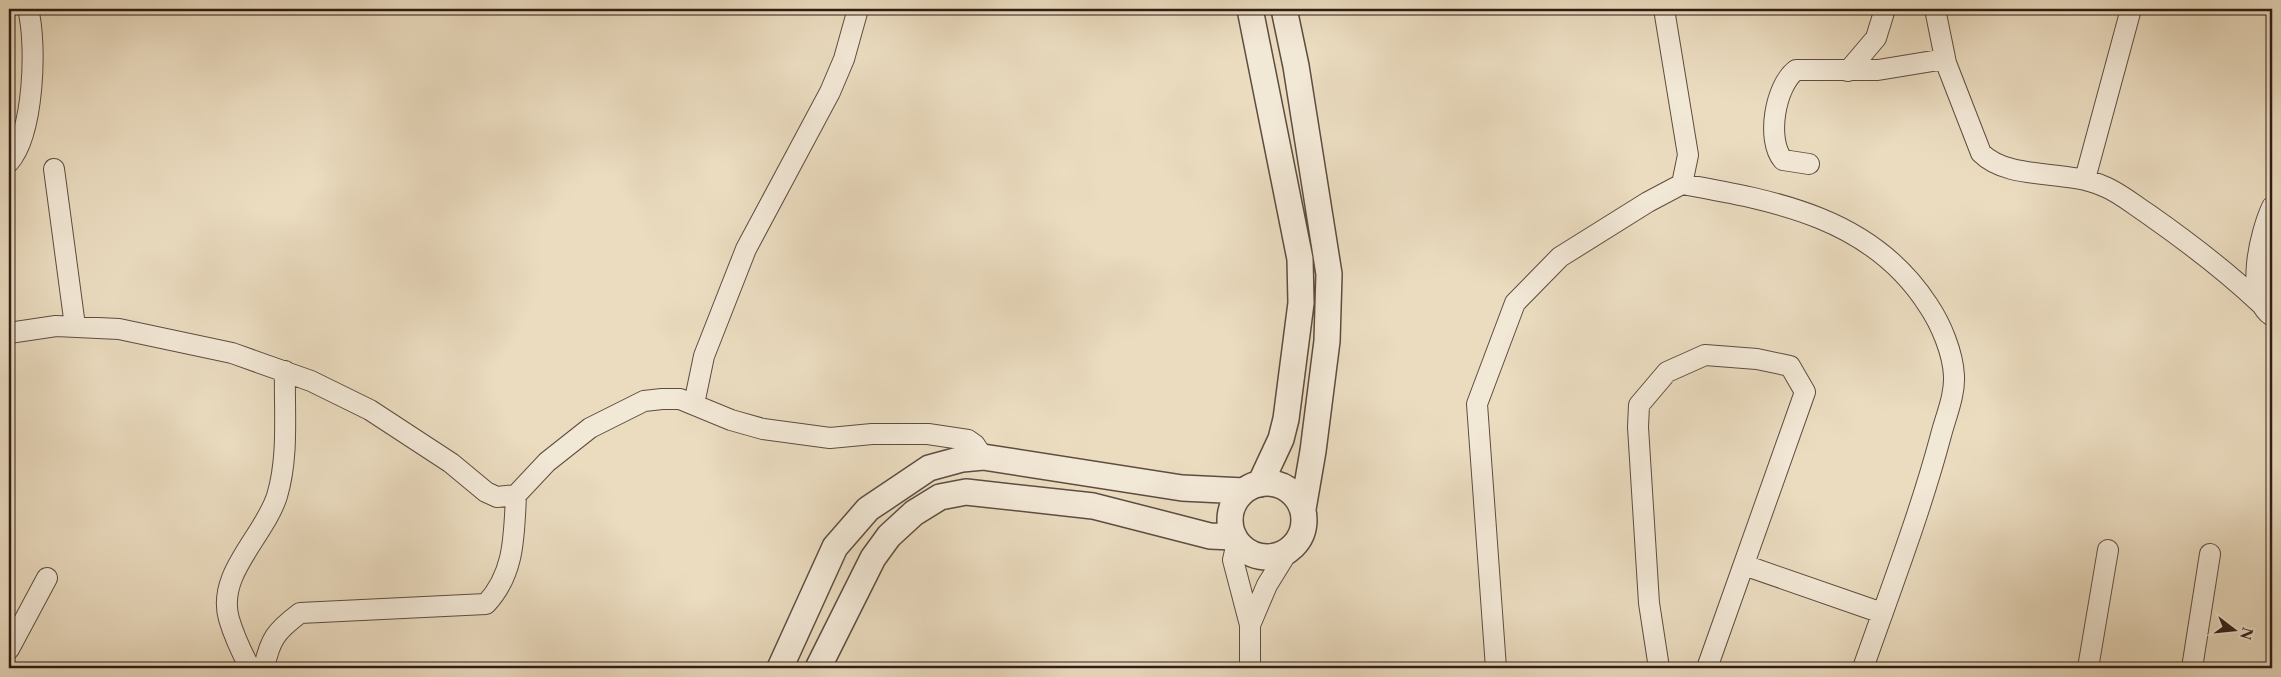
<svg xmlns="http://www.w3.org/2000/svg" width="2281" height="677" font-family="'Libre Caslon Text',serif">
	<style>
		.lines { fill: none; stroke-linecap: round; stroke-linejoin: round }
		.minor-casing { stroke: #5d4d40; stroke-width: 22 }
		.tertiary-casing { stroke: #5d4d40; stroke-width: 28 }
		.minor { stroke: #f2e8d6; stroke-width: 20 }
		.tertiary { stroke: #f2e8d6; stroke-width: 25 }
	</style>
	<rect width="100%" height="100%" fill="#ebdcc0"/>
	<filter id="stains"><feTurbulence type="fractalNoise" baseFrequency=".004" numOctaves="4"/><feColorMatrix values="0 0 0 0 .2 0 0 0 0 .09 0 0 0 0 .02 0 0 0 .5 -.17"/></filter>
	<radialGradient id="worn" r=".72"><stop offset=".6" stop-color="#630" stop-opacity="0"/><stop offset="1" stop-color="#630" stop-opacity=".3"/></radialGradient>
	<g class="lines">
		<defs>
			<path id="minor" d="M1935 9 1946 63 1981 153C2009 181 2066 169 2103 186 2119 192 2134 205 2148 214 2188 242 2225 270 2261 304
				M1848 71 1876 38 1885 9
				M9 162C34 134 37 44 28 9
				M1809 164 1783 160C1766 140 1775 86 1796 70H1878L1945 59
				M54 169 75 326
				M2085 179 2131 9
				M1682 184C1777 201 1872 218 1928 305 1941 324 1953 353 1954 376 1955 395 1946 416 1941 435 1920 514 1890 591 1863 668
				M2272 207C2260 233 2244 297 2272 316
				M9 333 56 326 119 329 232 353 311 381 370 410 451 463 486 492 497 497 516 495 547 462 590 428 644 401 662 399H680L731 420 763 429 830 438 872 434H928L968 440 975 445 983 457
				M694 404 704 356 746 249 830 92 844 59 858 9
				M1237 542 1233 560 1250 625V668
				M1744 565 1882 613
				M1250 625 1267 585 1288 551
				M9 649 47 578
				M250 668C242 653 234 636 229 619 216 574 264 537 277 496 289 456 284 411 285 371
				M264 668C270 639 276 631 300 613L486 604C515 573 514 535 516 495
				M1496 668 1477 404 1515 303 1560 257 1648 202 1682 184 1688 155 1664 9
				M1659 668 1649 603 1638 427 1639 405 1667 372 1705 355 1757 359 1790 366 1805 392 1707 668
				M2088 668 2108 550
				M2192 668 2210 554"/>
			<path id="tertiary" d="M1250 9 1300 259 1301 303 1286 419 1281 439 1260 484
				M1284 9 1296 66 1329 274 1327 341 1313 451 1303 509
				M1230 520a37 37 0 1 1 74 0a37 37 0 1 1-74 0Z
				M780 668 835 547 868 509 929 468 962 459 983 457 1182 488 1244 491
				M818 668 873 558 889 536 914 513 940 497 966 492 1093 506 1210 536 1234 537"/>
		</defs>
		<!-- minor casing -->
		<use href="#minor" class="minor-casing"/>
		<!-- tertiary casing -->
		<use href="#tertiary" class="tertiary-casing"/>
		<!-- minor -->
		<use href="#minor" class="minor"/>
		<!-- tertiary -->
		<use href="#tertiary" class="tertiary"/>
	</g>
	<!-- margin -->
	<rect width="2281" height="677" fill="none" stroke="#ebdcc0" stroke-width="30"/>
	<rect x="10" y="10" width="2261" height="657" fill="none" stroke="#2e1d15" stroke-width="2.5"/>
	<rect x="15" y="15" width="2251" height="647" fill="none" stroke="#2e1d15"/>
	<!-- north arrow -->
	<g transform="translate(2234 630) rotate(106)" stroke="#f2e8d6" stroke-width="4" paint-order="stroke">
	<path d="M0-4L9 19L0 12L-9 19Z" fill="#2e1d15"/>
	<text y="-8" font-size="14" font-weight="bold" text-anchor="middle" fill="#2e1d15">N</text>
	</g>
	<rect width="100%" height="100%" filter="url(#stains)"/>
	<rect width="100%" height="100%" fill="url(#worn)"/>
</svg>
